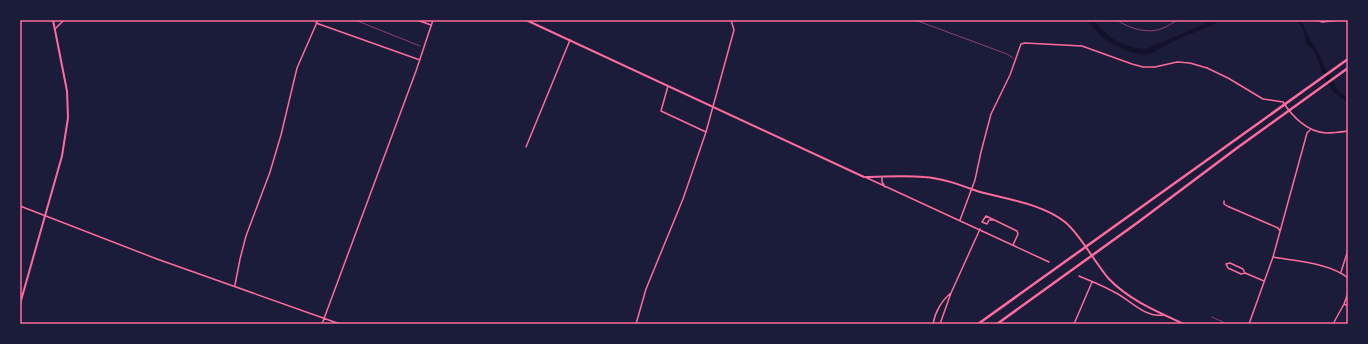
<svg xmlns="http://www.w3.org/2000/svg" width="1368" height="344" font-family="'Zilla Slab',serif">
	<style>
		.water { fill: #12122b }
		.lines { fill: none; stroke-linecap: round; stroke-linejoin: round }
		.river { stroke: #12122b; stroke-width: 5 }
		.path { stroke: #ff6b9d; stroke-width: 0.5 }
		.service { stroke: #ff6b9d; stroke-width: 0.5 }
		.minor { stroke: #ff6b9d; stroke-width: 1.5 }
		.secondary { stroke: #ff6b9d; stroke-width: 2 }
		.motorway { stroke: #ff6b9d; stroke-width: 2.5 }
		.neatline { fill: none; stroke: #ff6b9d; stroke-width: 1.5 }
	</style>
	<rect width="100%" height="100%" fill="#1b1b3a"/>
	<!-- water -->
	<path class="water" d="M1087 20H1093C1108 37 1122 48 1146 49L1213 20H1221C1205 29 1193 33 1176 40 1167 43 1158 52 1149 54 1137 57 1119 48 1109 42 1100 37 1094 28 1087 20Z
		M1297 20H1301L1308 36 1318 51 1326 71 1324 72C1319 68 1318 60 1315 53 1313 49 1309 47 1306 43 1306 35 1302 26 1297 20Z
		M1334 83 1337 89 1348 99V103L1335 93 1330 85Z"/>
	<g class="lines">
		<!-- river -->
		<path class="river" d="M1324 71 1335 90"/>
		<!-- path -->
		<path class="path" d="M355 20 420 46
			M915 20 1007 54 1013 58
			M1117 20C1128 28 1147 34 1161 29 1167 27 1172 23 1178 20"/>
		<!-- service -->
		<path class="service" d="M1212 317 1223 322 1222 324"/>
		<!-- minor -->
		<path class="minor" d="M417 20 431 25
			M1318 20 1322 22 1341 20
			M316 23 420 60
			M55 29 64 20
			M668 86 661 111 706 132
			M526 147 570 40
			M865 177 1049 262
			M882 177V182L885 187
			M1224 201V204L1227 206 1278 228 1280 231
			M20 206 157 259 340 324
			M960 220 975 180 981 152 991 114 1010 75 1021 44 1025 43 1082 46 1132 64 1143 67H1155L1177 62 1190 63 1207 68 1228 78 1263 99 1283 102C1292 116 1307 132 1326 133 1333 133 1341 132 1348 131
			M994 220H989L987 224 982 222 986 216 1017 231 1018 234 1013 245
			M1273 257C1296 261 1330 263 1348 278
			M1341 272 1348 250
			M1245 273 1241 274 1228 268 1226 264 1230 263 1243 269 1245 273 1264 281
			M1079 276C1091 281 1104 286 1116 293 1130 300 1145 318 1163 315
			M235 285 240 259 246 236 270 172 281 135 297 68 318 20
			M1344 304 1348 306
			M322 324 416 71 433 20
			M636 324 646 289 683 199 706 132 734 30 731 20
			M933 324C935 312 942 300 951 293
			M940 324 951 293 980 229
			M1074 324 1092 282
			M1249 324 1273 257 1307 133 1310 130
			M1333 324 1344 304 1348 293"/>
		<!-- secondary -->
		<path class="secondary" d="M526 20 864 177C884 177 904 175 924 177 942 178 960 185 977 191 1004 199 1041 203 1065 222 1080 234 1095 263 1109 279 1129 300 1158 312 1184 324
			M20 304 62 156 68 118 67 91 53 20"/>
		<!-- motorway -->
		<path class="motorway" d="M978 324 1348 59
			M997 324 1137 223 1237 148 1348 68"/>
	</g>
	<!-- border -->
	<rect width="1368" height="344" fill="none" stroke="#1b1b3a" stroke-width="42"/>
	<rect x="21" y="21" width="1326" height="302" class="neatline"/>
</svg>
